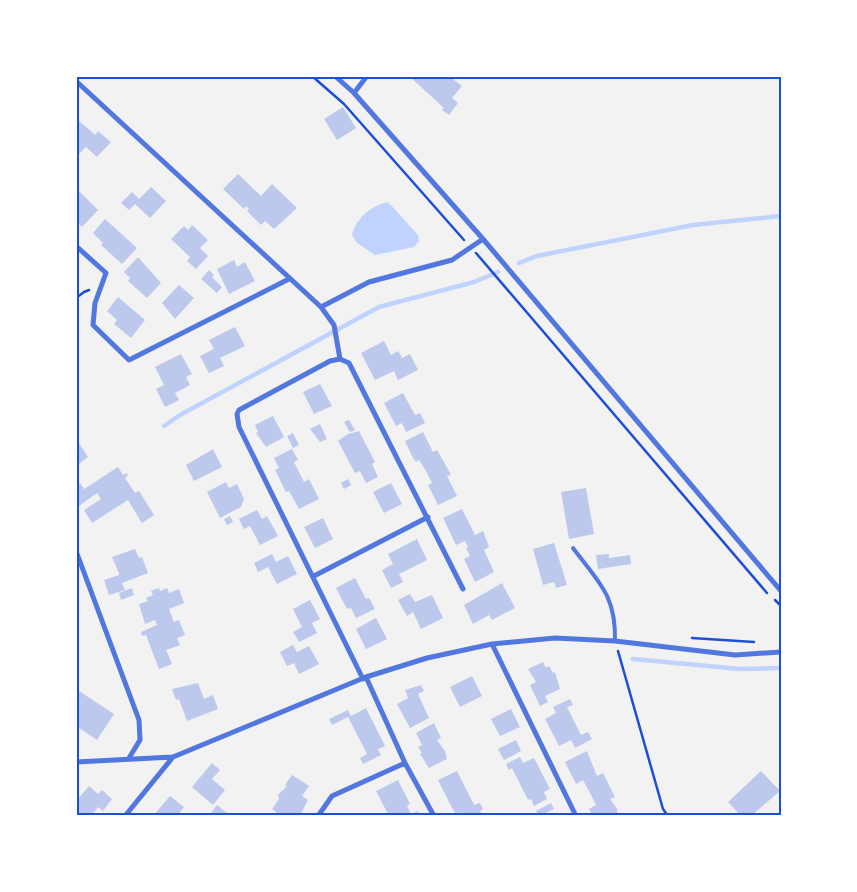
<svg xmlns="http://www.w3.org/2000/svg" width="857" height="892" font-family="'Varela Round',sans-serif">
	<style>
		.water { fill: #bfd3fe }
		.lines { fill: none; stroke-linecap: round; stroke-linejoin: round }
		.stream { stroke: #bfd3fe; stroke-width: 4.5 }
		.building { fill: #bdc9ec }
		.path { stroke: #1d4ed8; stroke-width: 2.5 }
		.service { stroke: #5277de; stroke-width: 4 }
		.minor { stroke: #5277de; stroke-width: 5 }
		.neatline { fill: none; stroke: #1d4ed8; stroke-width: 2 }
	</style>
	<rect width="100%" height="100%" fill="#f2f2f2"/>
	<!-- water -->
	<path class="water" d="M388 202 418 235 419 241 414 247 375 255 356 242 352 234C357 217 371 206 388 202Z"/>
	<g class="lines">
		<!-- stream -->
		<path class="stream" d="M519 263 537 256 693 225 781 216
			M164 426 180 415 379 307 474 282 498 272
			M633 659 740 669 781 668"/>
	</g>
	<!-- building -->
	<path class="building" d="M409 76H449L462 86 452 98 458 103 449 115 442 110 444 108Z
		M343 107 356 128 337 140 324 119Z
		M76 118 95 135 98 131 111 142 97 157 86 147 79 154 76 151Z
		M238 174 261 196 272 184 297 208 274 229 265 221 261 225 247 211 249 209 246 206 244 209 223 189Z
		M151 187 166 201 150 218 135 204 129 210 121 203 132 192 139 199Z
		M76 188 98 210 82 227 76 221Z
		M105 219 137 248 122 264 101 245 103 243 93 233Z
		M192 225 208 240 200 248 208 256 196 269 187 261 190 257 171 239 184 226 188 230Z
		M138 257 161 283 147 298 128 281 130 278 124 272Z
		M234 260 237 267 245 262 255 281 229 294 217 269Z
		M209 270 214 275 212 277 222 287 217 293 201 279Z
		M179 285 194 298 175 319 162 303Z
		M118 297 145 320 131 338 114 324 117 320 107 311Z
		M235 327 245 346 220 358 224 366 209 373 200 356 214 349 209 340Z
		M384 341 391 355 398 351 402 358 410 354 418 370 398 380 394 371 375 380 361 353Z
		M181 354 192 374 186 377 190 385 175 393 179 400 165 407 156 389 164 385 155 367Z
		M320 384 332 406 314 414 303 392Z
		M403 393 415 415 420 413 425 423 406 432 402 423 396 426 384 403Z
		M273 416 284 437 266 447 256 433 258 432 255 425Z
		M349 420 355 430 350 432 344 422Z
		M320 424 327 439 320 442 310 429Z
		M359 431 375 462 372 464 378 477 366 483 360 471 355 473 338 441 348 434Z
		M423 432 433 452 437 450 444 462 451 475 447 476 457 496 438 505 428 485 432 483 426 471 419 460 416 462 412 456 405 441Z
		M293 433 299 445 293 448 287 436Z
		M76 439 88 457 76 466Z
		M213 449 222 467 194 481 186 465Z
		M292 449 298 460 294 462 304 482 309 479 319 499 299 509 289 491 286 492 275 470 279 468 274 458Z
		M118 467 123 475 127 473 128 475 125 478 135 493 139 491 154 515 142 523 128 500 92 523 84 510 101 499 97 493 79 506 76 501V486L80 483 84 489Z
		M348 479 351 485 344 489 341 483Z
		M226 482 229 488 237 484 244 499 241 507 220 518 207 492Z
		M391 483 402 504 384 513 373 492Z
		M586 488 594 534 569 539 561 492Z
		M462 509 475 535 483 531 489 547 484 550 494 572 475 582 464 559 470 556 466 548 468 547 465 541 456 545 443 518Z
		M257 510 262 519 267 516 278 536 260 545 250 526 244 529 239 519Z
		M230 516 233 522 227 525 224 519Z
		M323 518 333 539 315 548 304 527Z
		M417 539 427 560 399 574 403 582 391 588 382 570 393 564 388 554Z
		M554 543 567 585 556 588 554 582 543 585 533 549Z
		M135 549 139 558 142 557 148 573 122 583 125 590 109 595 104 580 119 575V573L112 557Z
		M272 554 276 562 288 556 297 574 277 584 268 567 258 572 254 563Z
		M609 554V558L630 555 631 564 598 569 596 555Z
		M355 578 366 599 369 598 375 609 356 618 351 608 347 609 336 588Z
		M502 583 515 608 492 620 489 615 473 624 464 605Z
		M132 588 134 595 121 600 119 593Z
		M159 588 160 591 167 588 169 593 179 589 184 603 169 609 174 622 179 620 185 635 177 638 180 645 166 650 172 664 159 669 146 635 142 636 141 632 157 625 155 620 145 624 139 604 148 601 146 598 153 595 151 591Z
		M410 594 415 602 432 595 443 618 421 629 413 612 407 616 398 600Z
		M310 600 320 619 312 623 317 633 299 642 293 632 302 627 293 609Z
		M376 618 387 639 366 649 356 629Z
		M293 645 297 652 309 646 319 664 299 674 294 663 287 666 280 652Z
		M543 662 546 668 549 666 553 673 555 672 560 689 545 696 548 702 540 706 530 685 536 682 528 669Z
		M472 676 482 696 460 707 450 687Z
		M198 683 204 699 213 695 218 709 187 721 179 699 176 700 172 689Z
		M421 685 424 691 418 694 429 718 410 728 397 704 408 698 405 690Z
		M79 691 114 714 97 740 76 726V695Z
		M570 699 573 705 567 707 581 735 588 732 592 739 575 748 571 740 559 746 545 719 556 713 553 707Z
		M366 708 385 746 378 749 381 755 363 764 360 758 367 754 348 717 332 725 329 719 348 710 351 716Z
		M511 709 520 727 500 736 491 719Z
		M434 723 441 738 437 740 445 751 447 759 429 768 420 754 422 753 418 747 422 745 416 733Z
		M516 740 521 751 504 760 498 749Z
		M587 751 597 776 603 773 615 797 610 799 617 809 618 816H593L589 809 596 805 590 793 583 780 576 784 565 762Z
		M520 757 523 763 534 758 550 789 544 792 547 799 534 806 531 799 528 800 512 768 509 770 506 764Z
		M212 763 220 770 212 779 225 790 213 805 192 787Z
		M457 771 474 805 480 803 483 809 480 811 483 816H464L462 812 456 815 449 802 438 780Z
		M761 771 780 791 751 816H741L728 802Z
		M292 775 309 786 302 796 308 800 300 816H281L272 809 279 799 278 795 287 786 285 785Z
		M398 780 410 804 407 806 411 814 418 811 421 816H389L376 791Z
		M89 786 98 794 102 790 112 799 103 811 98 807 91 816H76V801Z
		M170 796 184 807 177 816H153Z
		M551 803 554 809 539 816 536 811Z
		M217 805 228 814 227 816H214L211 813Z"/>
	<g class="lines">
		<!-- path -->
		<path class="path" d="M312 76 344 104 464 240
			M476 253 767 593
			M76 298 84 292 89 290
			M775 600 781 606
			M692 638 754 642
			M618 651 663 809 668 816"/>
		<!-- service -->
		<path class="service" d="M573 548C599 583 616 595 615 641"/>
		<!-- minor -->
		<path class="minor" d="M335 76 354 93 483 239 781 591
			M76 81 321 307 334 325 340 359
			M354 93 367 76
			M76 246 106 273 95 303 93 325 129 360 289 279
			M321 307 369 282 452 260 483 239
			M76 551 139 720 140 740 129 758
			M314 576 428 517
			M492 644 576 816
			M366 677 405 763 434 816
			M363 679 239 427 237 414 239 410 330 361 340 359 349 363 463 589
			M76 762 173 757 366 677 427 658 492 644 555 638 615 641 735 655 781 652
			M125 816 173 757
			M318 816 332 796 405 763"/>
	</g>
	<!-- border -->
	<rect width="857" height="892" fill="none" stroke="#ffffff" stroke-width="155"/>
	<rect x="78" y="78" width="702" height="736" class="neatline"/>
</svg>
